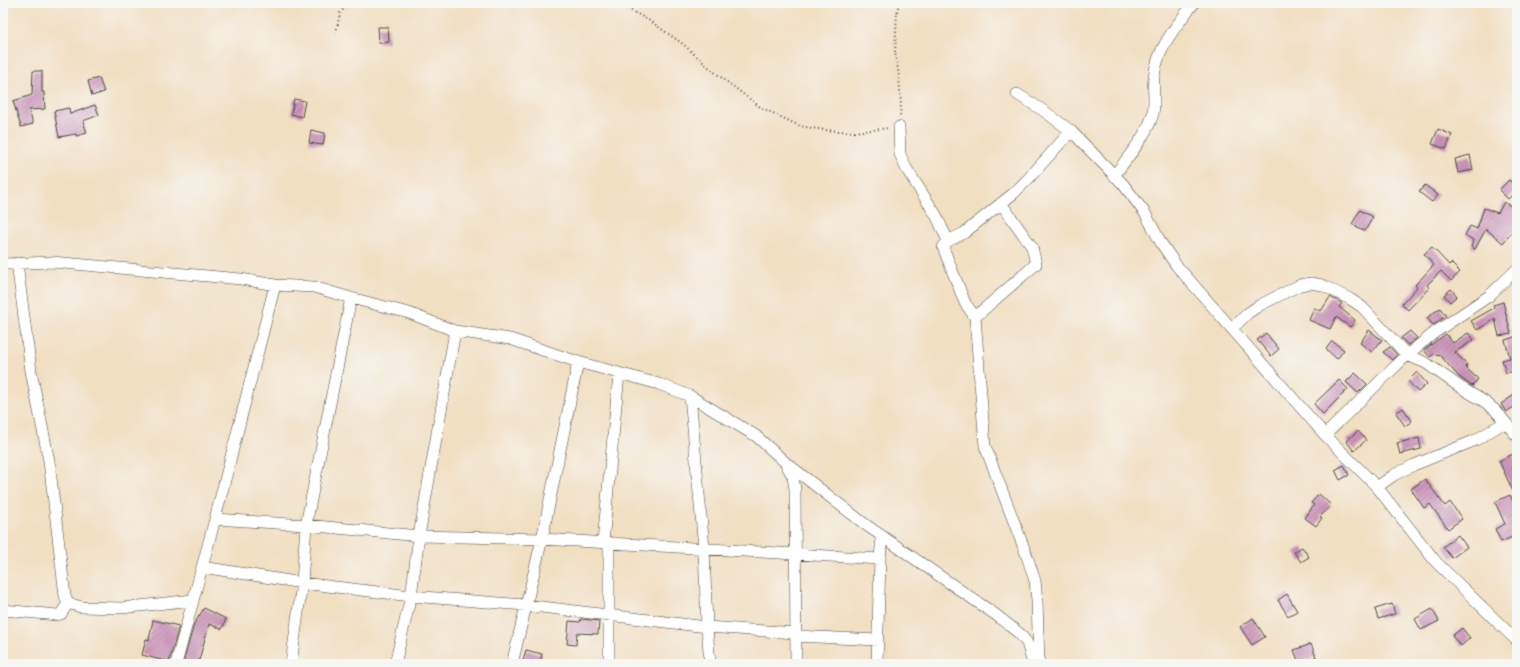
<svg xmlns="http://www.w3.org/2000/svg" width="1520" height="667" font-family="'Shantell Sans',sans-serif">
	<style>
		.building { fill: url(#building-hatch) }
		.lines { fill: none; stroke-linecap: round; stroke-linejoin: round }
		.street-casing { stroke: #494642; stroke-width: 12 }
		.path { stroke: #494642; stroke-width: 2; stroke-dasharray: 1 3; stroke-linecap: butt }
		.street { stroke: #fff; stroke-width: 11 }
	</style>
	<defs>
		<pattern id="building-hatch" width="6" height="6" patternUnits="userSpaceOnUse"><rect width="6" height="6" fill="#cc94ba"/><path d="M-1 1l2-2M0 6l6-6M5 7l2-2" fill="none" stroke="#a67997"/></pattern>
	</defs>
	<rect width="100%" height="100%" fill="#f6f6f2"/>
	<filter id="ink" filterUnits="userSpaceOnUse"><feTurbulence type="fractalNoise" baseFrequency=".025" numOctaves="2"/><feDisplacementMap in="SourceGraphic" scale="8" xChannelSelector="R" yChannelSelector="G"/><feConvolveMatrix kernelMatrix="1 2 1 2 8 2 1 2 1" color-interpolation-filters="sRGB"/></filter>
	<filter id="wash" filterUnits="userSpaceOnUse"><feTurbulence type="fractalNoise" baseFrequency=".012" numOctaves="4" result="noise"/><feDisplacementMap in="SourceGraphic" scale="16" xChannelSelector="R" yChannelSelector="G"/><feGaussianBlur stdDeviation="0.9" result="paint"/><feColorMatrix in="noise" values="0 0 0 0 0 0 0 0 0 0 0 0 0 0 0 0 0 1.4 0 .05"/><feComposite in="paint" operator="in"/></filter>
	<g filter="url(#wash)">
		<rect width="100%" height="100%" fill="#f1dfc2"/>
		<g id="blocks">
			<!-- building -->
			<path class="building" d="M378 27H388L389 42 379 43Z
				M33 71H42V92H44L45 109 29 110 33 124 21 127 13 101 32 95Z
				M99 78 104 92 92 96 88 81Z
				M294 99 305 101 302 117 291 114Z
				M95 105 99 115 83 121 87 133 76 136V134L59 137 54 111 69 108 70 114Z
				M1438 129 1452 135 1446 149 1432 144Z
				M311 130 325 133 323 145 309 143Z
				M1470 155 1473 170 1458 173 1455 159Z
				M1509 180 1517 188V190L1508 199 1499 190Z
				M1425 185 1438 195 1432 202 1419 192Z
				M1504 202 1517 210V236L1512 232 1503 243 1486 229 1475 249 1471 247 1473 240 1465 235 1470 226 1477 229 1484 208 1498 213Z
				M1360 210 1373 217 1365 231 1352 224Z
				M1432 247 1449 265 1451 263 1460 272 1451 281 1441 271 1427 285 1429 288 1408 310 1402 304 1417 287 1415 285 1434 265 1424 254Z
				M1451 289 1457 296 1450 302 1444 295Z
				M1330 297 1342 303 1339 307 1355 320 1350 327 1336 317 1330 329 1309 320 1314 308 1321 311Z
				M1503 302 1511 334 1499 336 1495 319 1477 330 1471 321 1494 308 1493 305Z
				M1440 308 1446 316 1433 325 1427 318Z
				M1369 330 1382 340 1372 352 1360 343Z
				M1410 331 1417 338 1408 345 1401 338Z
				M1266 333 1279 349 1271 356 1257 340Z
				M1468 333 1474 340 1455 352 1467 365 1465 367 1478 379 1472 386 1459 377 1439 354 1437 356 1435 353 1430 357 1424 350 1446 334 1453 343Z
				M1517 336V373L1514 374V371L1506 373 1502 360 1510 358 1505 340Z
				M1332 341 1344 350 1337 359 1326 349Z
				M1390 347 1397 355 1392 360 1383 352Z
				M1417 372 1427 384 1418 392 1408 381Z
				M1355 373 1367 384 1358 393 1346 382Z
				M1339 380 1348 389 1323 414 1314 404Z
				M1517 393V405L1506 412 1501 404Z
				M1403 408 1412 421 1405 426 1396 413Z
				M1358 431 1366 440 1354 451 1346 441Z
				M1419 438 1421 449 1400 454 1397 443Z
				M1513 454 1517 464V500L1499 461Z
				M1344 465 1349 475 1340 480 1335 470Z
				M1425 479 1445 506 1450 502 1462 519 1448 529 1430 504 1424 508 1411 489Z
				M1319 494 1331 505 1320 517 1322 518 1316 526 1305 518 1314 505 1311 503Z
				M1510 495 1517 509V535L1501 542 1495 529 1505 524 1495 502Z
				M1458 535 1467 547 1452 558 1443 547Z
				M1302 547 1309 557 1301 562 1294 552Z
				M1287 594 1297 611 1288 616 1278 600Z
				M1392 604 1395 614 1378 619 1375 609Z
				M204 608 226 619 222 629 209 624 198 664H183L194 624Z
				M1432 609 1439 621 1421 630 1415 619Z
				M1253 618 1265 637 1252 645 1240 627Z
				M581 619 599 621 598 634 577 633 576 645 567 644 569 621 580 622Z
				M153 620 179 626 169 662 142 655 146 639 149 640Z
				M1462 628 1470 638 1461 646 1452 636Z
				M1311 644 1316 657 1299 663 1294 650Z
				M526 650 542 654 540 664H522Z"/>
		</g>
	</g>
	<g filter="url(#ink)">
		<use href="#blocks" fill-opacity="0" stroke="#494642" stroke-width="1"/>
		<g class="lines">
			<defs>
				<path id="street" d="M1017 94 1044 111 1071 131 1123 184 1145 213 1161 243 1176 265 1325 435 1377 487 1436 562 1517 641
					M899 127 900 154 906 168 936 215 948 241
					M1114 176C1127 158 1143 140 1151 120 1157 106 1152 91 1154 77 1157 48 1177 25 1194 3
					M17 263 31 371 49 461 65 596 68 603 81 607 121 608 193 600
					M3 264 52 262 241 279 275 285 314 287 351 298 409 313 455 331 510 339 578 362 659 384 690 396 756 436 785 462 793 477 795 489 796 664
					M975 317 1036 264 1032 247 1001 203
					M1232 329 1248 313 1260 305 1300 285 1311 283 1322 285 1350 299 1362 307 1407 355 1426 363 1460 387 1485 402 1495 410 1517 436
					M690 396 704 548 707 627 710 664
					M1325 435 1407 355 1434 333 1489 296 1517 269
					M789 465 866 525 996 615 1020 634 1027 643 1033 664
					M1377 487 1394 475 1414 465 1476 440 1505 422
					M215 519 306 525 419 536 542 539 880 559
					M603 542 619 374
					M202 567 302 583 411 596 525 605 707 627 796 633
					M3 610 57 615 61 614 68 603
					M796 636 878 640
					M176 664 215 519 275 285
					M291 664 302 583 306 525 351 298
					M395 664 411 596 419 536 455 331
					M512 664 542 539 578 362
					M609 664V542
					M877 664 880 559 882 536
					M1039 664 1037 600 1035 581 1027 556 985 446 975 317 965 303 943 247 948 241 964 233 1014 193 1029 178 1071 131"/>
			</defs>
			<!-- street casing -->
			<use href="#street" class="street-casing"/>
			<!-- path -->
			<path class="path" d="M617 3 650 21 683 44 713 71 760 107 800 126 825 130 854 132 889 128
				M899 3 897 12 895 52 899 76 901 104 900 117
				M336 33 340 13 349 3"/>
			<!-- street -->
			<use href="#street" class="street"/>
		</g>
	</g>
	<!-- margin -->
	<rect width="1520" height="667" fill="none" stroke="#f6f6f2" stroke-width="16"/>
</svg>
